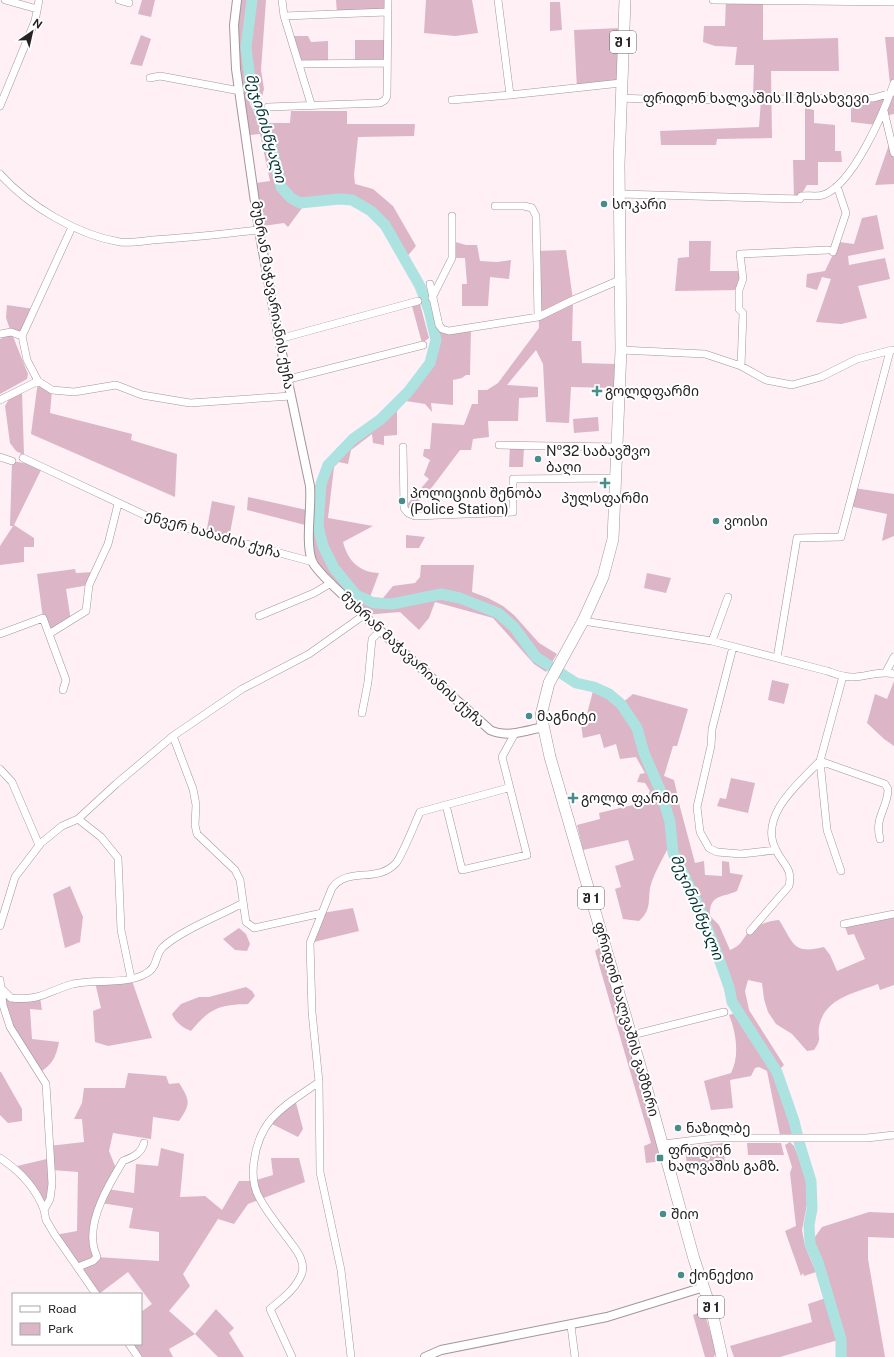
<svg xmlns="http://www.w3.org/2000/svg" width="894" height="1357" font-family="'Public Sans','Noto Sans Georgian',sans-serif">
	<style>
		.green { fill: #dcb5c6; fill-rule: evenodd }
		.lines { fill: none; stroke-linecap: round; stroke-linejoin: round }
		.river { stroke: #ace3e1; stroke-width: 11 }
		.minor-casing { stroke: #a3969c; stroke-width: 8 }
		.tertiary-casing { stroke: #a3969c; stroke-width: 10 }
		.trunk-casing { stroke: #a3969c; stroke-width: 12 }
		.minor { stroke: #fff; stroke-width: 7 }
		.tertiary { stroke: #fff; stroke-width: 8 }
		.trunk { stroke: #fff; stroke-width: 11 }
		.poi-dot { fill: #468d8b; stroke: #fff; stroke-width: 1.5 }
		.labels { text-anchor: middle; stroke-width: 4; stroke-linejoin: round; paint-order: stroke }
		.shield { fill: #fff; stroke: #676466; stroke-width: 1 }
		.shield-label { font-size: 13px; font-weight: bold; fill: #262224 }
		.street-label { font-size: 14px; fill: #262224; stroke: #fff }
		.poi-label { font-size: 14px; fill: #262224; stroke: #fff; text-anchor: start }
		.water-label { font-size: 15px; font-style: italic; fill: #003433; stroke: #fff }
	</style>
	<rect width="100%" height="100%" fill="#fef0f5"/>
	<!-- green -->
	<path class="green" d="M142 0H155L151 17 138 14Z
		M237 0H266L261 70 264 89 259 108 251 87 247 89 250 104 261 127 282 196 302 208 288 227 284 223 263 226 256 183 270 181 260 134 250 135 241 91 234 25Z
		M336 0H388L387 12 337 14Z
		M426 0H472L478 33 455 36 424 33Z
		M726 0 763 1V40L838 38 839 71H771L772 138 717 139 716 145H661L660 131 759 127 761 100 753 99 754 65H735L737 47 715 46 703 42 704 26H725Z
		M550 2H560L562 30 550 31Z
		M621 28 619 81 577 89 574 30Z
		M141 35 151 39 142 66 130 64Z
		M290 36H308L311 42 328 41V63L299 64Z
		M885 37H894V114L885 116 877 125 851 122V99L891 93Z
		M355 40H387V63H355Z
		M805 108 814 110V123L835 125V151H841L842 162H818V185H807L801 195 794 199 793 160H805Z
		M291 111H347V124H415L414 136 358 137 354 175 355 184 373 189 393 206 416 246 405 259C392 236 379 211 353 201 328 191 303 219 282 188 276 180 274 157 272 146 270 139 267 131 264 123H290Z
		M891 139 894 153V184L875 185Z
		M877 215 884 249 848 256 849 265 885 258 890 279 858 286 867 318 841 324 816 322 831 279 822 277 817 290 806 287 807 274 825 271 839 242 854 244 862 218Z
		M452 241 466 245H477L480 261 497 262 511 260 509 279 490 277 488 306H462V284H467L465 258H452Z
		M689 241H711L710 271H742L739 290 675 291 678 258 689 257Z
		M566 250 573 300 572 341H581L582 363 615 364 614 388 571 387 569 423 546 422 543 364 536 350 507 385 538 387V397L519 398 518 421H488L489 437 473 439 471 450H460L433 486 408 513 404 508 429 479 424 475 430 460 423 456 424 449H430L432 423 464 425 472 404H478V390H487L498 383 539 328 537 251Z
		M420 304 429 338 422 343 412 306Z
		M7 305 34 309 22 336 11 332 6 318Z
		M471 327 470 375H466L462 378 453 380V405L431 403 432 412 425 404 406 401 397 411V435L384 436V445L373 443 372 434 351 450 348 464 339 462 334 467 328 518 373 526 343 542C348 561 359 572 379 573L370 597 383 598 393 586 415 583 420 577 421 565H474L472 592 488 598 503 606 514 615 539 643 557 654 546 672 534 664 493 618 435 602 429 618 419 630 400 612 364 615 313 562 309 526 247 510 248 497 311 511 310 486 321 484 328 465 353 439 381 419 408 392 430 363 436 340 434 329Z
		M12 334 28 374 27 379 0 394V339Z
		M38 381 52 390 50 413 132 434 131 440 177 454 175 497 31 434Z
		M22 392 24 455 16 451 10 443 5 406 9 399Z
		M598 417 599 431 574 433 573 419Z
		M510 446H524L523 467H509Z
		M12 461 43 466 14 525 34 538V547H24V562L0 565V546L13 526H10Z
		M854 488 894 494V536L882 541 887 514 849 506Z
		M212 501 235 506 229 539 206 534Z
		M406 535 425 537 419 548H406Z
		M75 569 76 573 95 572 89 585 66 589 71 621 49 634 43 618 37 574Z
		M647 573 671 578 666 593 644 588Z
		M772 680 789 684 784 704 768 700Z
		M894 681V746L884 739 867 723 875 694 887 699Z
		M594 687 609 694 621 704 633 694 688 709 677 746H673L664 776 674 780 680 807 695 863 704 861 705 875 722 876V861L729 862 730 873 743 875 737 891C722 898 709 894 710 916L719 925 730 950C744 944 741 939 750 931 758 924 769 921 779 920 794 943 792 955 824 947L830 955 837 971 865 959 854 934 848 935 844 924 894 914V985L880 990 878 984C855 993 824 998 819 1027 817 1038 823 1037 814 1050L807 1051 792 1034 776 1024 768 1012 764 999 762 983 748 980 745 991 749 1010 784 1065 777 1072H773L793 1135H780L767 1071 759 1067 755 1068 751 1076 730 1080 733 1108 711 1110 704 1081 731 1073C740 1056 736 1032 729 1015L738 1012 732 1002 729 986 696 900 673 853 667 850C662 860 656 870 652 881 646 897 654 908 639 921L623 919 615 889 621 887 615 866 634 860 628 840 583 850 577 825 600 819 599 813 637 804 640 798 648 795 650 791 645 783 637 782 640 774 645 773 636 757 620 759 616 744 604 748 600 734 583 738 580 718H586Z
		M731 778 755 783 748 813 717 806 720 798 726 799Z
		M70 886 83 917 80 942 65 948 53 894Z
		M353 908 359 931 310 943 322 913Z
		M239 928 246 934 250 944 247 951 235 950 223 939Z
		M600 947 662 1161 646 1163 644 1146 651 1143 595 951Z
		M131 978 152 1038 108 1046 95 1042 93 1011 101 1008 95 982Z
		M246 987 252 991 255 996 248 1004C219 1005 210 1008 191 1031 183 1028 175 1022 172 1014L181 1004 199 997H209Z
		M2 994 40 997 42 1010 30 1009 32 1039 59 1042C56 1057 53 1064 39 1073L10 1027Z
		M0 1072H1L22 1109V1121L8 1123 0 1115Z
		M128 1073 166 1076 169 1084 179 1083C190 1100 191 1104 179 1121L153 1117 151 1139 113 1133 109 1151 117 1171 107 1189 134 1193 136 1164 158 1166 161 1148 184 1154 180 1197 205 1196 222 1210 239 1181H253L273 1175 271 1158H299L305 1182 248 1204 234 1224 218 1219 183 1274 190 1286 169 1311 195 1334 216 1309 234 1328 229 1333 244 1357H218L195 1334 169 1349 173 1357H138L129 1344H141V1312L152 1304 128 1272 99 1294 55 1235 77 1231 78 1172 52 1170V1184L44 1210 13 1167 51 1158 49 1146 84 1142 82 1119H74L82 1103 84 1088H125ZM101 1203 133 1208 129 1228 159 1232V1261L97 1257 94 1224Z
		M295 1099 303 1129 298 1137 268 1122Z
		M790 1142 794 1146 806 1176 807 1204 802 1230 805 1246 816 1272 804 1276 803 1273 801 1276 785 1231 796 1226 790 1173 792 1167 785 1145Z
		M723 1143 725 1163 687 1166 685 1147Z
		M747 1143H781L784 1155H748Z
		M869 1212 894 1213V1238L868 1237V1259L885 1357H846V1347L823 1268 812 1241 822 1227Z
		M826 1298 832 1312 838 1340 780 1357H734L730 1346 812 1322 808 1304Z
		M704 1311 716 1351 714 1357H705L693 1315Z"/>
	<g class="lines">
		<!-- river -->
		<path class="river" d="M252 0 246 47 251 87 271 144 281 187 291 198 300 203 339 199 352 200 371 211 385 225 420 286 429 310 436 340 430 363 408 392 381 419 353 439 328 465 321 484 318 526 323 546 334 568 356 595 374 603 392 604 441 594 460 598 498 613 514 627 536 657 576 683 594 687 609 694 621 704 637 728 644 753 661 792 670 822 673 853 696 900 714 945 729 987 732 1002 777 1072 794 1121 799 1142 811 1181 812 1209 809 1225 810 1244 818 1262 841 1339V1357"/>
		<defs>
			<path id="minor" d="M5 0 37 9
				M119 0 129 3
				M282 0 284 16 311 104
				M498 0 510 95 621 83
				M713 0 894 2
				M284 16 387 12
				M299 64 387 63
				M150 78 160 76 240 91
				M621 98 666 100 874 98 891 93
				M452 100 510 95
				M0 106 35 21 39 0
				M268 107 380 103 385 100 387 96 388 0
				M884 111 894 153
				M0 174C29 206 77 235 120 242 130 243 143 241 153 240 188 238 224 234 259 230
				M620 194 800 199 801 196C808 195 817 197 823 195 853 185 884 112 894 83
				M495 206H524L532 208 536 216 538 317
				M833 252 846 213 837 186
				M430 284 439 325 442 329 449 331 538 317 573 300 622 279
				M432 298 452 258V216
				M0 334 11 332 22 336
				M22 336 27 360 38 381 52 390 74 392 116 385 142 395 190 403 291 396
				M22 336 72 227
				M279 339 418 301
				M621 350 705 354 741 366 766 380 792 385 821 377 857 359 892 350
				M741 366 743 313 739 309V290L743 279 740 254 828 250
				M289 379 423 345
				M0 400 38 381
				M499 445 618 447
				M403 447 404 508 408 513 415 516 513 512V479L616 478
				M0 457 12 461
				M23 458 153 519 313 562
				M259 616 314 593 331 583
				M583 621 712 641 827 671C836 674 843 677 852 677 867 677 879 670 894 674
				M0 634 43 618 66 680 63 690
				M49 634 86 611 89 585 108 544 118 504
				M712 641 728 597
				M733 647 712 729 711 746 697 807 700 832 709 848 717 852 741 854 776 850
				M777 658 797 538 841 537 890 351
				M886 672 894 657
				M362 713 368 682 372 639 380 631
				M173 736 193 789 196 805 195 825 197 834 235 870 240 880 246 922 254 928 322 913
				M0 769 12 782 39 845
				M446 805 462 870 527 855 502 757 515 733
				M78 819 101 837 118 858 121 930 131 978
				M841 871 827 830 820 761 843 676
				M844 924 894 914
				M0 926 15 877 41 843 62 826 78 819 116 784 173 736 242 689 309 654 364 615
				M750 931 789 886C793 868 783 865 776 850 758 816 799 783 820 761L885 784 888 789C888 808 874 817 880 839
				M0 980 3 1005 10 1027 46 1084 52 1184 50 1199 44 1210 46 1220 55 1235 96 1294
				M1 988 11 998C42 1001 47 991 73 984 94 979 125 985 145 974 159 967 154 956 163 947 182 930 219 916 243 903
				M632 1035 724 1012
				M663 1144 713 1138H867L894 1135
				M0 1158C20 1171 36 1188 44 1210
				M78 1267 93 1261 97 1257C95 1252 93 1246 93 1242 90 1215 110 1183 123 1161 133 1157 141 1154 144 1143
				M571 1326 575 1357
				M129 1344 138 1357
				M292 1357 270 1309C282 1299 296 1289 302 1273 305 1262 298 1252 291 1243 281 1229 268 1214 260 1199 253 1187 252 1174 254 1161 260 1117 285 1106 319 1082
				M351 1357 341 1270 320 1172 319 1082 312 1012 310 943 332 888C348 866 377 884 396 863 402 856 415 823 420 812L508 788"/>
			<path id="tertiary" d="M237 0 234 25 236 69 259 230 279 339 310 486C312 507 305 542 312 561 316 571 339 591 347 599 393 644 442 687 490 730 507 738 525 731 543 727
				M425 1357 441 1350 607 1317 704 1287"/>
			<path id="trunk" d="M625 0 619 164 621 350 613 539 603 577 583 621 549 683 541 715 550 757 652 1107 694 1259 712 1312 722 1357"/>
		</defs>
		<!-- minor casing -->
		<use href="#minor" class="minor-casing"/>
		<!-- tertiary casing -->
		<use href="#tertiary" class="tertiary-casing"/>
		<!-- trunk casing -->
		<use href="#trunk" class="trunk-casing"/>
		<!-- minor -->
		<use href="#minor" class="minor"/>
		<!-- tertiary -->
		<use href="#tertiary" class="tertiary"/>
		<!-- trunk -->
		<use href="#trunk" class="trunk"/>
	</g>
	<!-- markers -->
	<g class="poi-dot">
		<circle cx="604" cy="204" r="4"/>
		<path d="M595 385h4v4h4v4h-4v4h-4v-4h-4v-4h4z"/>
		<circle cx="538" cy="459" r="4"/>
		<path d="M603 477h4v4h4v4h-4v4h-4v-4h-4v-4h4z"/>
		<circle cx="402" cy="501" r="4"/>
		<circle cx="716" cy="521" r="4"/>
		<circle cx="529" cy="716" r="4"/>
		<path d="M571 792h4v4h4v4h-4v4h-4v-4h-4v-4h4z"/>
		<circle cx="678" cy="1128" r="4"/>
		<rect x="656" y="1154" width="8" height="8" rx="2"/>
		<circle cx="663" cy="1214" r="4"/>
		<circle cx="681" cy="1275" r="4"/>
	</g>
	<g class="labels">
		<!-- shield labels -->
		<g class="shield">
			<rect x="610" y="31" width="26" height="22" rx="3"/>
			<rect x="578" y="887" width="26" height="22" rx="3"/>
			<rect x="698" y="1296" width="26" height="22" rx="3"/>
		</g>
		<g class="shield-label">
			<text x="623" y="47">შ 1</text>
			<text x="591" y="903">შ 1</text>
			<text x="711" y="1312">შ 1</text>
		</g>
		<!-- street labels -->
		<g class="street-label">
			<text x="756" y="103">ფრიდონ ხალვაშის II შესახვევი</text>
			<text transform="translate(273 295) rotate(80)" y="5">მუხრან მაჭავარიანის ქუჩა</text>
			<text transform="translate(213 534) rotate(16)" y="5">ენვერ ხაბაძის ქუჩა</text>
			<text transform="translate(413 659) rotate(43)" y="5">მუხრან მაჭავარიანის ქუჩა</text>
			<text transform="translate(627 1019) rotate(74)" y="5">ფრიდონ ხალვაშის გამზირი</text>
		</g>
		<!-- poi labels -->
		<g class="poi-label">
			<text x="612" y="209">სოკარი</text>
			<text x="605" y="396">გოლდფარმი</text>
			<text x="546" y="456">№32 საბავშვო<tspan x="546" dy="16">ბაღი</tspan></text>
			<text x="410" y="498">პოლიციის შენობა<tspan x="410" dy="16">(Police Station)</tspan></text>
			<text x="605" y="503" text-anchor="middle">პულსფარმი</text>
			<text x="724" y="526">ვოისი</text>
			<text x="537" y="721">მაგნიტი</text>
			<text x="581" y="803">გოლდ ფარმი</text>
			<text x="686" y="1133">ნაზილბე</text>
			<text x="668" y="1155">ფრიდონ<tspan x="668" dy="16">ხალვაშის გამზ.</tspan></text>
			<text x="671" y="1219">შიო</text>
			<text x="689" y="1280">ქონექთი</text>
		</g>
		<!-- water labels -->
		<g class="water-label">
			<text transform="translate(266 128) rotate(74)" y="5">მეჯინისწყალი</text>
			<text transform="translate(697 907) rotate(67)" y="5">მეჯინისწყალი</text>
		</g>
	</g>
	<!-- legend -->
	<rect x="12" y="1293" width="130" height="52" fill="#ffffff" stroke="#a8a7a7"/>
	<rect x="20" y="1306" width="20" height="6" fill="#ffffff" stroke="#a8a7a7"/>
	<text x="48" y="1313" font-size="12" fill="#262224">Road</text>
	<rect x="20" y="1323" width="20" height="12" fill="#dcb5c6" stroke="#a8a7a7"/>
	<text x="48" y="1333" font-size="12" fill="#262224">Park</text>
	<!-- north arrow -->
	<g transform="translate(32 32) rotate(34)" stroke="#ffffff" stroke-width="3" paint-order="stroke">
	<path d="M0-3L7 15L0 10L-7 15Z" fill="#262224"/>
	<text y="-6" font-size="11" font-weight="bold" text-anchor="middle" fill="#262224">N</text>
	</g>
</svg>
